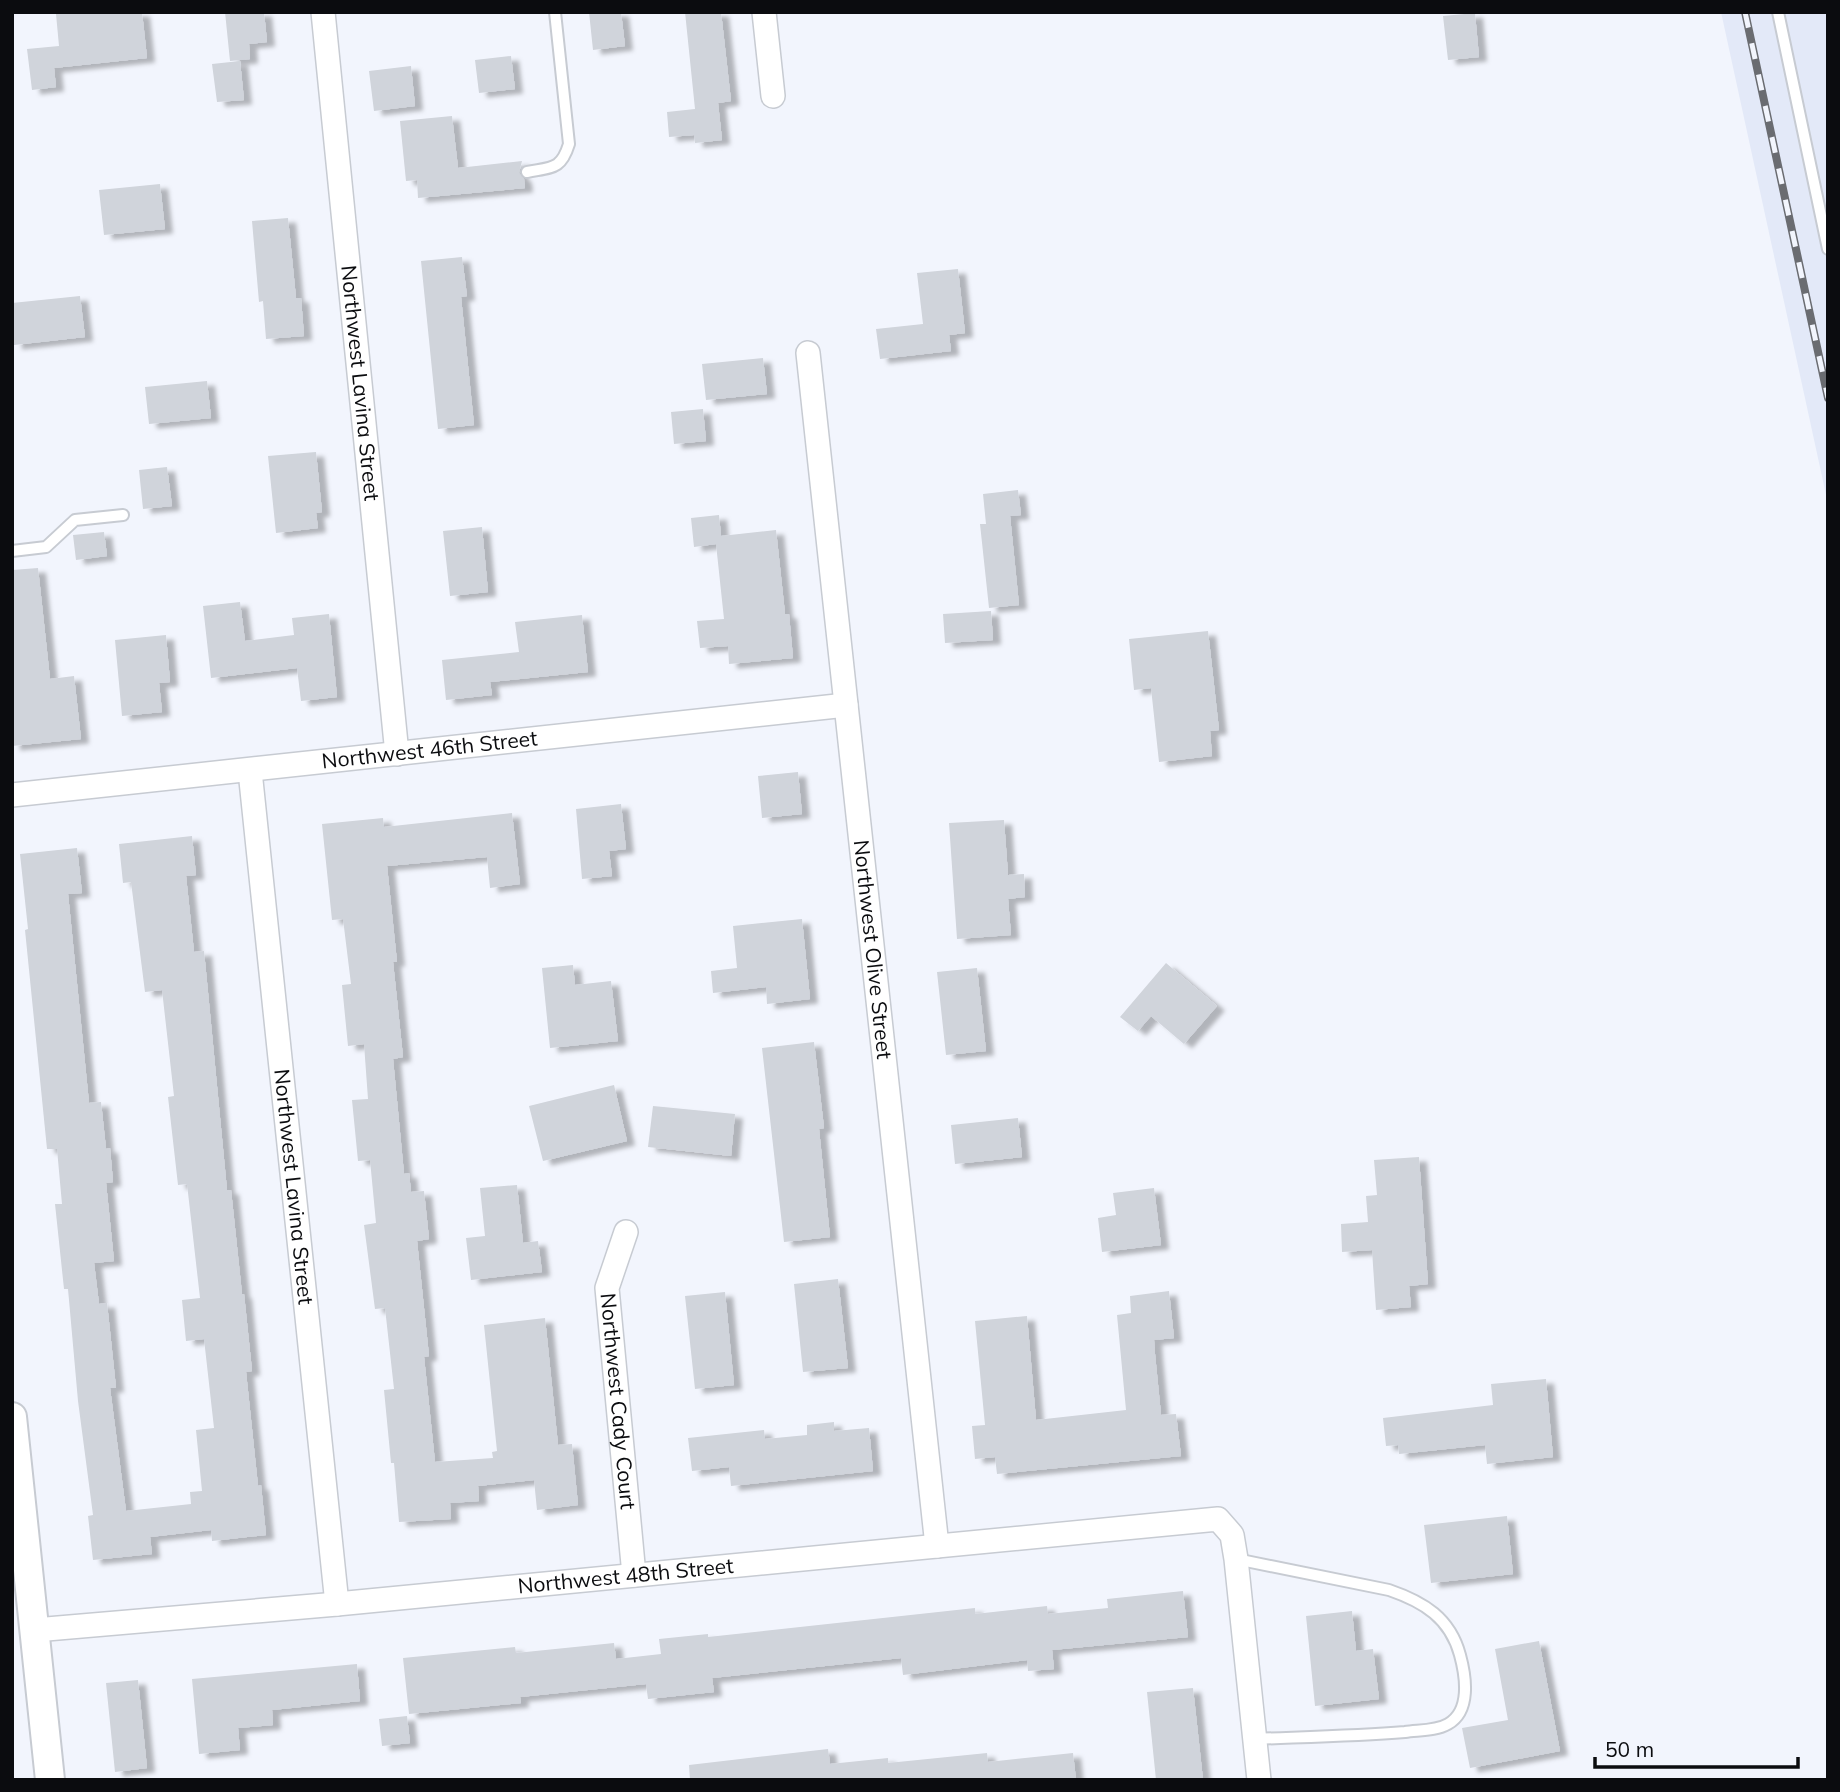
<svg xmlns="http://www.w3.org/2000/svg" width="1840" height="1792" font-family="Mulish,sans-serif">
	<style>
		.built { fill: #e3e9f8 }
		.building { fill: #d0d4db; filter: url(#shadow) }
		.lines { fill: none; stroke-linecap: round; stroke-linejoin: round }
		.service-casing { stroke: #c7cbd2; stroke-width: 14 }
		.minor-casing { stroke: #c7cbd2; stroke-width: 26 }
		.tertiary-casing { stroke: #c7cbd2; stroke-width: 32 }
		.service { stroke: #fff; stroke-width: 10 }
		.minor { stroke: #fff; stroke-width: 23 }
		.tertiary { stroke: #fff; stroke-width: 28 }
		.rail-casing { stroke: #6a6c71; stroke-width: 8 }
		.rail { stroke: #f2f5fd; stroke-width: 5; stroke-dasharray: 16; stroke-linecap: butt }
		.labels { text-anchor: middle; stroke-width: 7; stroke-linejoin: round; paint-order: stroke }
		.street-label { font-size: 21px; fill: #0b0c0f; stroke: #f2f5fd }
	</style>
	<defs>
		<filter id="shadow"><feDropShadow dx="8" dy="4.5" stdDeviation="2" flood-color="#0004"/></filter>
	</defs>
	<rect width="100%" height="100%" fill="#f2f5fd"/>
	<!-- built -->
	<path class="built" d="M1721 12H1828V504Z"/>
	<!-- building -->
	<path class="building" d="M73 12H142L147 58 54 68 56 87 32 90 27 49 59 46 56 14Z
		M225 12H264L267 42 249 44 250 59 230 61Z
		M589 12H621L625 46 593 50Z
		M685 12H721L731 101 718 103 722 140 695 143 694 135 669 137 667 112 695 109Z
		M1475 13 1479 57 1448 60 1443 16Z
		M511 56 515 89 479 93 475 60Z
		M240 61 244 100 217 102 212 64Z
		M411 66 415 106 374 111 369 71Z
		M452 116 458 168 522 161 519 173 524 179 525 188 418 198 417 180 406 181 400 121Z
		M160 184 165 229 104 235 99 190Z
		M288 218 296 298H301L304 336 266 339 263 301 259 302 252 221Z
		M462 257 467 296 461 297 474 425 438 429 421 261Z
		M958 269 965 333 949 335 951 351 880 359 876 329 923 324 917 273Z
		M80 296 85 337 14 345 12 303Z
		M763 358 767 394 706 400 702 364Z
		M207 381 211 418 149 424 145 387Z
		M703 409 706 441 674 444 671 412Z
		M316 452 322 512 316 513 318 528 276 533 268 456Z
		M167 467 172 506 143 509 139 470Z
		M1018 490 1021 515 1010 516 1019 605 989 608 980 524H986L983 494Z
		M719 515 721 536 776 530 785 614H789L793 658 729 664 728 646 700 648 697 621 724 619 716 544 694 547 691 518Z
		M482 527 488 592 450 596 443 531Z
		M104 532 107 556 76 560 73 535Z
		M38 568 50 679 74 676 81 739 12 746V570Z
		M240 602 245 641 294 635 292 618 329 614 337 697 301 701 297 668 211 678 203 606Z
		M991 611 993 640 945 643 943 614Z
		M582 615 588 672 490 682 492 695 446 700 442 660 519 652 515 622Z
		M1208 631 1219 730 1210 731 1212 756 1159 762 1151 688 1134 690 1129 639Z
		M166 635 170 682 159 683 162 712 122 716 115 640Z
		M798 772 802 814 762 818 758 776Z
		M621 804 626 849 609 851 612 876 582 879 576 809Z
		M512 813 520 884 490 888 487 857 387 866 397 962H393L403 1057 393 1059 404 1174 409 1173 411 1192 424 1191 429 1239 417 1241 429 1356 424 1357 435 1462 493 1458 492 1452 497 1451 484 1325 545 1318 558 1445 572 1444 578 1505 537 1510 534 1480 478 1486 479 1501 450 1503 451 1519 399 1522 394 1463H391L384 1390 394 1389 385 1308 375 1309 364 1225 376 1223 370 1160 358 1161 352 1100 368 1099 364 1044 348 1046 342 985 351 984 343 919 332 920 322 824 383 818 384 827Z
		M1004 820 1008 875 1024 874 1025 897 1008 899 1011 935 957 939 949 823Z
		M192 836 196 875 186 876 194 952 204 951 227 1190H231L242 1294H244L252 1371 246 1372 258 1486 261 1485 266 1535 212 1541 211 1530 150 1537 152 1554 93 1560 88 1516 93 1515 78 1401 68 1289H64L55 1204H62L57 1149H47L25 930 28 929 20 854 77 848 82 893 68 894 89 1103 101 1102 106 1149 110 1148 113 1182 106 1183 114 1261 94 1263 99 1304 107 1303 116 1388H110L126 1511 191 1504 190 1492 202 1491 196 1430 214 1428 204 1339 186 1341 182 1300 200 1298 187 1184 178 1185 168 1097 174 1096 162 990 145 992 131 882 123 883 119 844Z
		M802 919 810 999 767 1004 766 987 713 993 711 971 737 968 733 926Z
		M1166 963 1217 1006 1184 1044 1151 1016 1138 1031 1120 1017Z
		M573 965 575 985 611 981 618 1041 550 1048 542 968Z
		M977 968 986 1051 946 1055 937 972Z
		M814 1042 824 1128 819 1129 830 1237 784 1242 762 1048Z
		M614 1085 627 1141 543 1161 529 1106Z
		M653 1106 735 1114 731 1156 648 1147Z
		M1018 1118 1022 1157 955 1164 951 1125Z
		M1419 1157 1428 1284 1409 1286 1411 1307 1376 1310 1372 1250 1342 1252 1341 1224 1368 1222 1366 1196 1377 1195 1374 1160Z
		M517 1185 523 1243 538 1241 542 1272 471 1280 466 1238 485 1236 480 1188Z
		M1154 1188 1161 1245 1102 1252 1098 1218 1116 1215 1113 1193Z
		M838 1279 848 1368 803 1372 794 1284Z
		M1169 1291 1174 1338 1154 1340 1155 1354 1161 1415 1176 1414 1181 1456 997 1474 995 1457 975 1459 972 1426 985 1425 975 1321 1027 1316 1036 1420 1126 1410 1117 1315 1131 1313 1130 1296Z
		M725 1292 734 1385 695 1389 685 1296Z
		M1546 1379 1553 1457 1487 1464 1485 1445 1399 1454 1398 1445 1386 1446 1383 1418 1493 1405 1491 1384Z
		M834 1422V1431L869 1428 873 1471 731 1486 729 1467 692 1471 688 1438 764 1430 765 1439 807 1435V1425Z
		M1507 1516 1513 1574 1431 1583 1424 1525Z
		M1183 1591 1188 1637 1052 1650 1054 1669 1028 1671 1027 1660 903 1675 901 1658 712 1678 714 1692 648 1699 646 1684 520 1697 521 1703 409 1714 403 1658 515 1647 516 1653 614 1643 616 1659 661 1654 659 1639 708 1634V1637L975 1608V1614L1047 1606 1048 1614 1108 1608 1107 1599Z
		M1352 1611 1356 1651 1373 1649 1379 1699 1315 1706 1306 1616Z
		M1539 1641 1560 1751 1470 1768 1462 1728 1508 1720 1495 1649Z
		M357 1664 360 1701 272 1710 273 1725 238 1728 240 1750 199 1754 192 1679Z
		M138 1680 147 1768 115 1772 106 1683Z
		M1193 1688 1203 1780H1156L1147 1692Z
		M407 1716 410 1743 382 1746 379 1719Z
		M828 1749 830 1764 888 1758V1763L987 1753 988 1762 1073 1753 1076 1780H690L689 1765Z"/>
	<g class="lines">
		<defs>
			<path id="service" d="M1778 12 1828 249
				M527 172C552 167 561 170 569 144L555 12
				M12 551 46 547 75 520 123 515
				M1236 1559 1389 1590C1424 1602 1450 1618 1460 1655 1466 1677 1471 1711 1448 1724 1436 1731 1418 1730 1405 1732 1355 1736 1305 1737 1255 1739"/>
			<g id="minor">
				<path id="s1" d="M323 12 397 754"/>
				<path d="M764 12 773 96"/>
				<path id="s2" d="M808 353 937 1546"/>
				<path id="s3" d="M250 771 337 1604"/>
				<path id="s4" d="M12 795 846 705"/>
				<path id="s5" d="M626 1232 607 1288 634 1575"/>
				<path id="s6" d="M35 1630 337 1604 1218 1519 1232 1535 1236 1559 1259 1780"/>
			</g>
			<path id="tertiary" d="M12 1417 50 1780"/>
		</defs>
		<!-- service casing -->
		<use href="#service" class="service-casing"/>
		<!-- minor casing -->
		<use href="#minor" class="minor-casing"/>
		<!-- tertiary casing -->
		<use href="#tertiary" class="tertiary-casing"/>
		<!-- service -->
		<use href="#service" class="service"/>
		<!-- minor -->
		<use href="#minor" class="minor"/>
		<!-- tertiary -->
		<use href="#tertiary" class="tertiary"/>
		<defs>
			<path id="rail" d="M1745 12 1828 398"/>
		</defs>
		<!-- rail casing -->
		<use href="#rail" class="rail-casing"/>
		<!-- rail -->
		<use href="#rail" class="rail"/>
	</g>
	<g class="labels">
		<!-- street labels -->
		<g class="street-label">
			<text dy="7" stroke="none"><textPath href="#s1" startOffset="373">Northwest Lavina Street</textPath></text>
			<text dy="7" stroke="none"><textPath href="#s4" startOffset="420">Northwest 46th Street</textPath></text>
			<text dy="7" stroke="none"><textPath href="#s2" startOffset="600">Northwest Olive Street</textPath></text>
			<text dy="7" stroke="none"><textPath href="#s3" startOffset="418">Northwest Lavina Street</textPath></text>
			<text dy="7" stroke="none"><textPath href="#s5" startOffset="173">Northwest Cady Court</textPath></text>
			<text dy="7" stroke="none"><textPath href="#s6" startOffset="593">Northwest 48th Street</textPath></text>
		</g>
	</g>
	<!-- border -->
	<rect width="1840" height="1792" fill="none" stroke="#0b0c0f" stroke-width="28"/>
	<!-- scale -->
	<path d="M1595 1757v10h203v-10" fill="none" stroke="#0b0c0f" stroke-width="3.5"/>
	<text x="1605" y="1757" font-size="21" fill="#0b0c0f" stroke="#f2f5fd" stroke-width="5" paint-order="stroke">50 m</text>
</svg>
